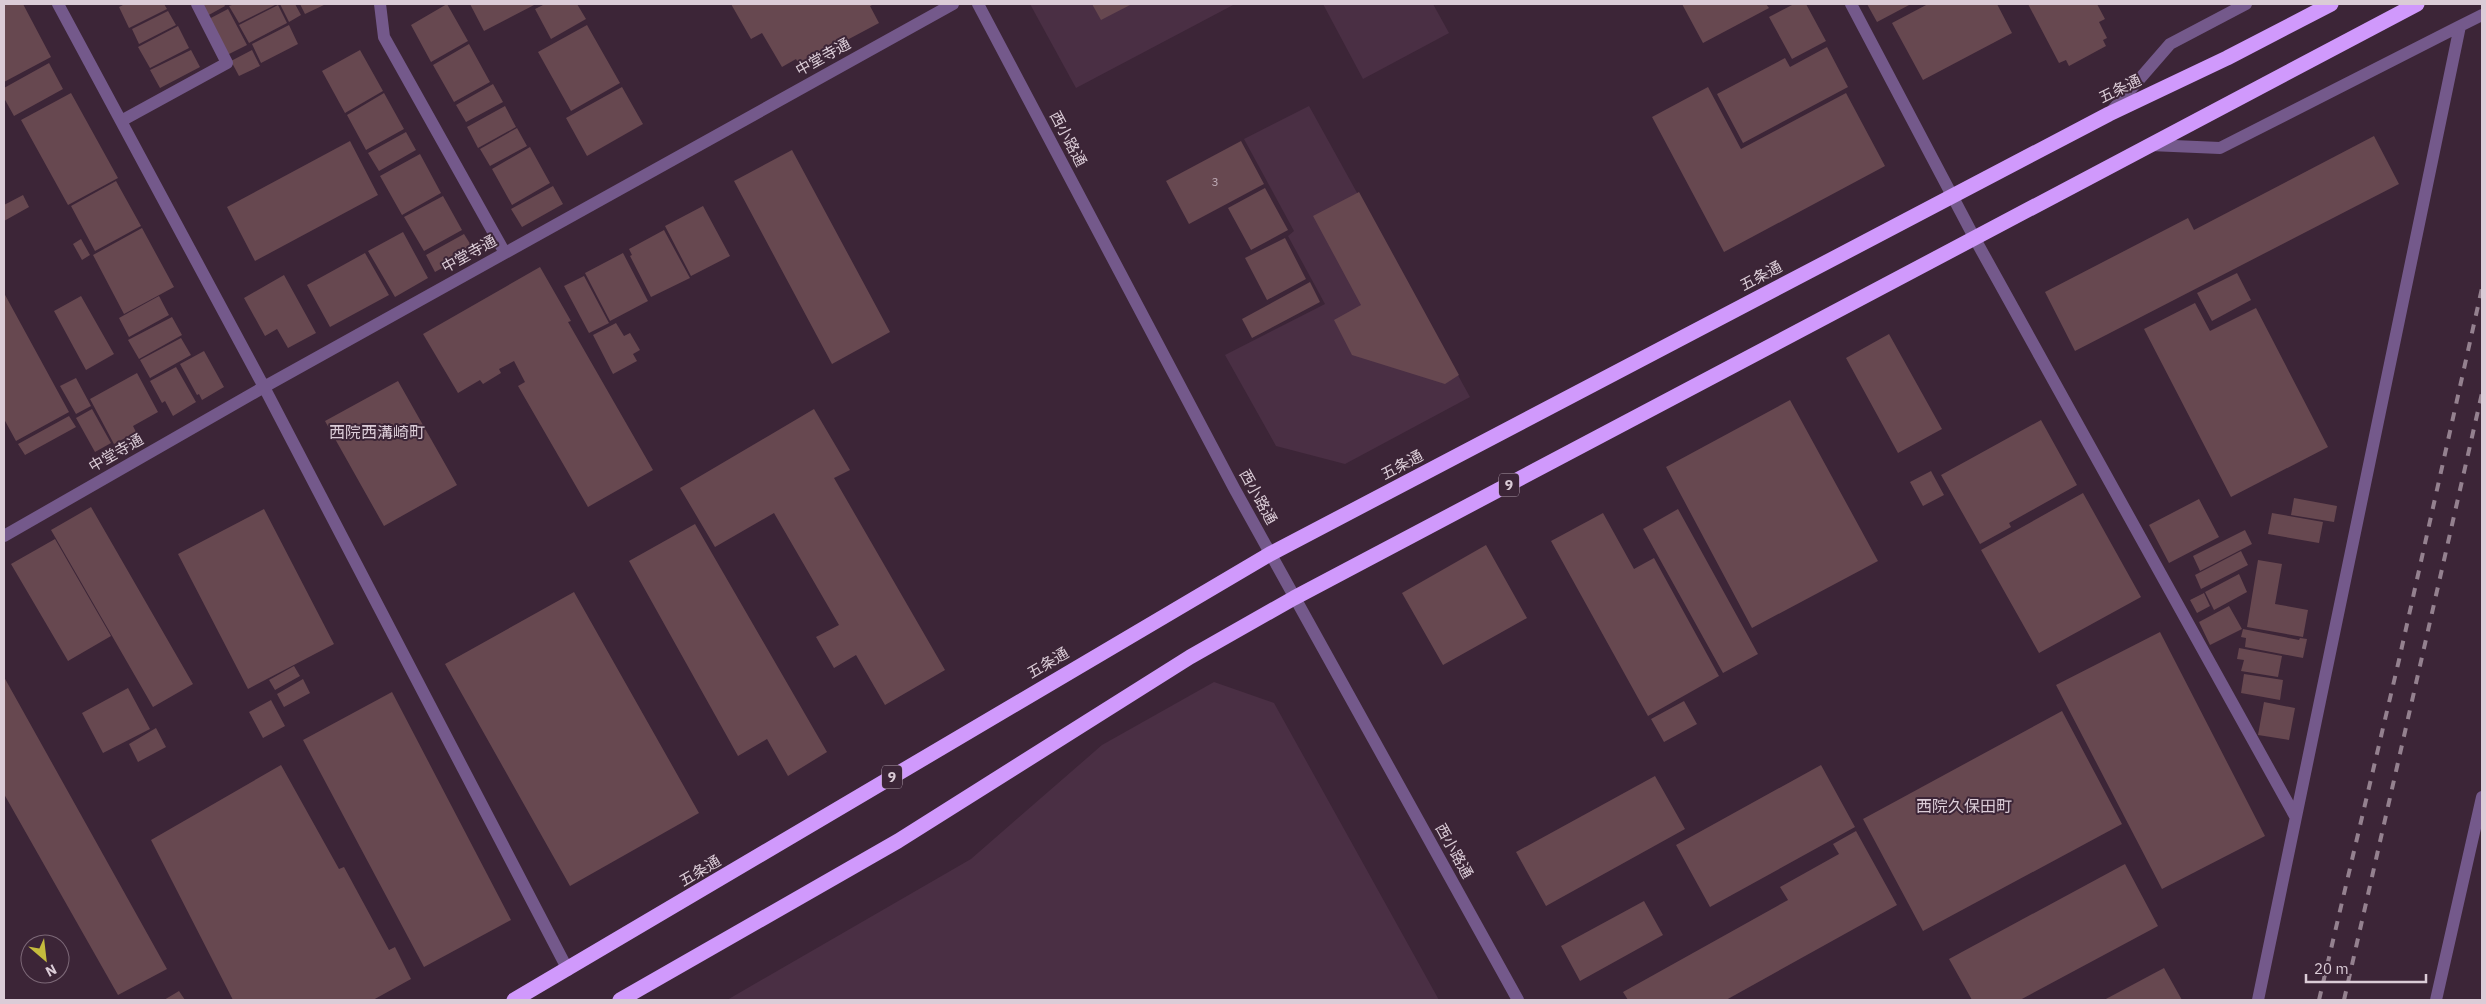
<svg xmlns="http://www.w3.org/2000/svg" width="2486" height="1004" font-family="'IBM Plex Sans','Noto Sans JP',sans-serif">
	<style>
		.built { fill: #4a2f44 }
		.building { fill: #674850 }
		.lines { fill: none; stroke-linecap: round; stroke-linejoin: round }
		.minor { stroke: #74598b; stroke-width: 12 }
		.highway { stroke: #d099fc; stroke-width: 15 }
		.rail { stroke: #94818f; stroke-width: 4; stroke-dasharray: 9 9; stroke-linecap: butt }
		.labels { text-anchor: middle; stroke-width: 4; stroke-linejoin: round; paint-order: stroke }
		.number-label { font-size: 12px; fill: #beabb5 }
		.shield { fill: #3c2537; stroke: #ab9aa7; stroke-width: 1 }
		.shield-label { font-size: 14px; font-weight: bold; fill: #dbccd7 }
		.street-label { font-size: 15px; fill: #dbccd7; stroke: #3c2537 }
		.neighbourhood-label { font-size: 16px; fill: #dbccd7; stroke: #3c2537 }
	</style>
	<rect width="100%" height="100%" fill="#3c2537"/>
	<!-- built -->
	<path class="built" d="M1030 4H1235L1076 88Z
		M1323 4H1433L1449 33 1363 79Z
		M1309 106 1470 397 1345 464 1276 446 1225 355 1325 304 1288 236 1294 231 1244 139Z
		M1214 682 1274 703 1439 1000H727L971 859 1102 745Z"/>
	<!-- building -->
	<path class="building" d="M4 4H23L51 57 4 82Z
		M125 4H164L167 9 129 28 119 7Z
		M201 4H224L225 6 207 16Z
		M235 4H277L239 23 229 6Z
		M280 4H295L301 15 289 22Z
		M300 4H326L305 14Z
		M447 4 468 41 431 62 411 25Z
		M470 4H536L484 31Z
		M545 4H577L586 19 551 39 535 9Z
		M731 4H874L870 6 879 23 832 48 835 52 802 69 796 59 782 67 762 33 751 39Z
		M1092 4H1132L1101 20Z
		M1682 4H1766L1769 8 1703 43Z
		M1794 4H1806L1826 41 1792 59 1769 17Z
		M1867 4H1911L1877 22Z
		M1928 4H1997L2012 33 1923 80 1892 23Z
		M2028 4H2097L2105 19 2099 22 2107 38 2103 40 2106 46 2069 66 2066 60 2059 63Z
		M278 5 287 23 249 43 239 25Z
		M228 9 247 45 225 56 207 20Z
		M168 11 176 25 139 44 132 29Z
		M289 25 298 44 261 63 252 44Z
		M587 25 620 83 571 111 538 52Z
		M178 26 189 48 150 68 138 47Z
		M469 44 490 82 454 102 433 65Z
		M1827 47 1848 87 1743 143 1717 94 1785 58 1790 67Z
		M191 50 200 67 160 88 150 70Z
		M252 50 260 66 239 76 231 61Z
		M360 50 383 91 345 113 322 71Z
		M49 63 63 89 14 116 4 98V88Z
		M493 84 503 102 466 122 456 105Z
		M622 87 643 124 587 156 566 118Z
		M1708 87 1741 149 1846 93 1885 166 1724 252 1652 117Z
		M71 93 118 178 68 205 21 120Z
		M384 93 404 129 366 150 347 115Z
		M505 106 516 127 478 148 467 127Z
		M517 128 527 146 490 166 480 149Z
		M406 132 416 150 379 171 368 153Z
		M2374 136 2399 184 2075 351 2045 292 2188 218 2194 230Z
		M350 141 378 195 255 261 227 207Z
		M1241 141 1264 184 1189 224 1166 181Z
		M530 147 550 183 512 205 492 169Z
		M792 150 890 332 832 364 734 181Z
		M420 154 441 193 402 215 380 176Z
		M116 181 141 226 95 251 71 206Z
		M553 186 563 204 522 227 511 209Z
		M1265 188 1288 230 1251 250 1228 208Z
		M1359 192 1459 375 1445 384 1352 355 1334 320 1361 305 1313 216Z
		M23 195 29 207 4 221V205Z
		M443 196 462 230 424 251 404 217Z
		M703 206 730 256 691 276 665 226Z
		M142 228 174 287 124 314 93 255Z
		M664 230 690 278 651 297 630 256 632 255 629 249Z
		M403 232 428 278 395 297 368 251Z
		M464 234 474 250 435 272 426 255Z
		M1285 238 1306 279 1267 300 1245 258Z
		M81 239 90 255 82 260 73 244Z
		M365 253 389 295 330 327 307 285Z
		M623 253 648 301 610 321 585 273Z
		M540 267 571 321 568 322 653 470 588 507 518 386 525 382 514 361 499 369 501 373 483 384 480 380 458 393 423 334Z
		M2237 273 2251 300 2212 321 2197 293Z
		M284 275 316 333 288 348 277 329 265 336 244 298Z
		M584 276 609 323 589 333 564 286Z
		M1310 282 1320 302 1252 338 1242 319Z
		M4 293 69 412 16 441 4 419Z
		M81 296 114 354 86 370 54 311Z
		M159 296 169 315 129 337 119 318Z
		M2195 303 2210 331 2256 308 2328 447 2231 497 2144 329Z
		M172 317 182 335 139 359 128 340Z
		M616 323 624 336 630 333 640 350 633 354 637 361 613 374 593 335Z
		M1889 334 1942 429 1898 453 1846 358Z
		M181 338 191 355 150 378 140 360Z
		M204 351 224 387 202 400 199 394 197 395 180 364Z
		M176 367 196 402 173 416 165 401 162 403 150 381Z
		M137 373 158 412 133 426 136 432 114 444 90 399Z
		M76 378 91 406 76 414 60 386Z
		M398 381 457 485 384 526 325 421Z
		M1790 400 1878 561 1752 628 1666 467Z
		M92 409 111 443 95 452 76 418Z
		M814 409 850 470 834 478 945 670 885 705 856 655 834 668 816 637 839 625 774 513 715 547 680 488Z
		M69 416 76 427 25 455 18 444Z
		M2041 420 2077 485 2009 523 2011 527 1980 544 1941 475Z
		M1931 471 1944 495 1923 506 1910 482Z
		M2083 493 2141 597 2039 653 1981 550Z
		M2294 498 2337 506 2334 522 2291 515Z
		M2199 499 2219 537 2169 563 2149 525Z
		M91 507 193 684 153 707 51 530Z
		M264 509 334 644 248 689 178 554Z
		M1678 509 1758 654 1723 673 1643 529Z
		M1603 513 1634 569 1654 558 1719 676 1648 716 1551 541Z
		M2272 513 2323 522 2319 543 2268 534Z
		M695 524 827 752 788 776 767 739 738 756 629 561Z
		M2245 530 2252 544 2200 571 2193 556Z
		M55 539 111 636 68 661 11 564Z
		M1486 545 1527 618 1443 665 1402 593Z
		M2241 551 2248 565 2201 589 2195 575Z
		M2258 560 2282 564 2275 604 2308 610 2303 637 2247 627Z
		M2239 574 2247 592 2214 610 2205 592Z
		M574 592 699 813 570 886 445 664Z
		M2204 593 2210 606 2197 613 2190 600Z
		M2229 606 2242 629 2210 645 2199 622Z
		M2243 629 2299 640 2300 638 2307 639 2303 658 2245 647 2246 638 2241 637Z
		M2160 632 2265 836 2162 889 2056 685Z
		M2239 648 2282 656 2278 677 2241 671 2244 660 2237 659Z
		M294 666 300 676 275 690 269 680Z
		M2244 674 2283 680 2280 700 2241 693Z
		M4 677 167 969 118 995 4 794Z
		M303 679 310 693 284 707 277 694Z
		M128 688 150 729 103 753 82 713Z
		M392 692 511 920 424 967 303 740Z
		M271 700 285 726 263 738 249 712Z
		M1684 701 1697 724 1664 742 1651 719Z
		M2264 702 2295 708 2289 740 2258 735Z
		M2062 711 2122 824 1923 931 1863 819Z
		M156 728 166 747 138 762 129 744Z
		M281 765 339 869 344 867 389 950 395 947 411 979 373 1000H233L151 840Z
		M1821 765 1855 827 1710 907 1676 845Z
		M1655 776 1685 829 1546 906 1516 852Z
		M1856 831 1897 905 1726 1000H1628L1623 992 1788 900 1780 887 1839 854 1833 844Z
		M2125 864 2158 926 2020 1000H1972L1949 959Z
		M1644 901 1663 935 1580 981 1561 946Z
		M2164 968 2182 1000H2104Z
		M179 991 185 1000H164Z"/>
	<g class="lines">
		<!-- minor -->
		<path class="minor" d="M58 4 264 387 568 970
			M380 4 384 37 505 253
			M978 4 1234 488 1518 1000
			M1851 4 1975 239 2295 816
			M2460 26 2482 15
			M2110 113 2170 44 2246 4
			M121 121 227 63 197 4
			M2150 145 2220 148 2460 26 2258 1000
			M4 536 264 387 953 4
			M2436 1000 2482 797"/>
		<!-- highway -->
		<path class="highway" d="M514 1000 1270 554 2109 114 2227 58 2331 4
			M620 1000 898 841 1190 657 1294 598 2417 4"/>
		<!-- rail -->
		<path class="rail" d="M2319 1000 2399 660 2482 288
			M2344 1000 2482 393"/>
	</g>
	<g class="labels">
		<!-- number labels -->
		<g class="number-label">
			<text x="1215" y="186">3</text>
		</g>
		<!-- shield labels -->
		<g class="shield">
			<rect x="1499" y="473.5" width="20" height="23" rx="4"/>
			<rect x="882" y="765.5" width="20" height="23" rx="4"/>
		</g>
		<g class="shield-label">
			<text x="1509" y="490">9</text>
			<text x="892" y="782">9</text>
		</g>
		<!-- street labels -->
		<g class="street-label">
			<text transform="translate(823 57) rotate(-29)" y="5">中堂寺通</text>
			<text transform="translate(2120 89) rotate(-26)" y="5">五条通</text>
			<text transform="translate(1068 139) rotate(62)" y="5">西小路通</text>
			<text transform="translate(469 254) rotate(-29)" y="5">中堂寺通</text>
			<text transform="translate(1761 276) rotate(-28)" y="5">五条通</text>
			<text transform="translate(116 453) rotate(-30)" y="5">中堂寺通</text>
			<text transform="translate(1402 465) rotate(-28)" y="5">五条通</text>
			<text transform="translate(1258 497) rotate(61)" y="5">西小路通</text>
			<text transform="translate(1048 663) rotate(-31)" y="5">五条通</text>
			<text transform="translate(1454 851) rotate(61)" y="5">西小路通</text>
			<text transform="translate(700 871) rotate(-31)" y="5">五条通</text>
		</g>
		<!-- neighbourhood labels -->
		<g class="neighbourhood-label">
			<text x="377" y="438">西院西溝崎町</text>
			<text x="1964" y="812">西院久保田町</text>
		</g>
	</g>
	<!-- border -->
	<rect width="2486" height="1004" fill="none" stroke="#dbccd7" stroke-width="10"/>
	<!-- north arrow -->
	<g transform="translate(45 959) rotate(152)"><circle r="24" fill="#3c2537" stroke="#7c6877"/>
	<path d="M0-4L9 19L0 12L-9 19Z" fill="#c5bc3d"/>
	<text y="-8" font-size="14" font-weight="bold" text-anchor="middle" fill="#dbccd7">N</text>
	</g>
	<!-- scale -->
	<path d="M2306 974v8h120v-8" fill="none" stroke="#dbccd7" stroke-width="2.5"/>
	<text x="2314" y="974" font-size="15" fill="#dbccd7" stroke="#3c2537" stroke-width="4" paint-order="stroke">20 m</text>
</svg>
